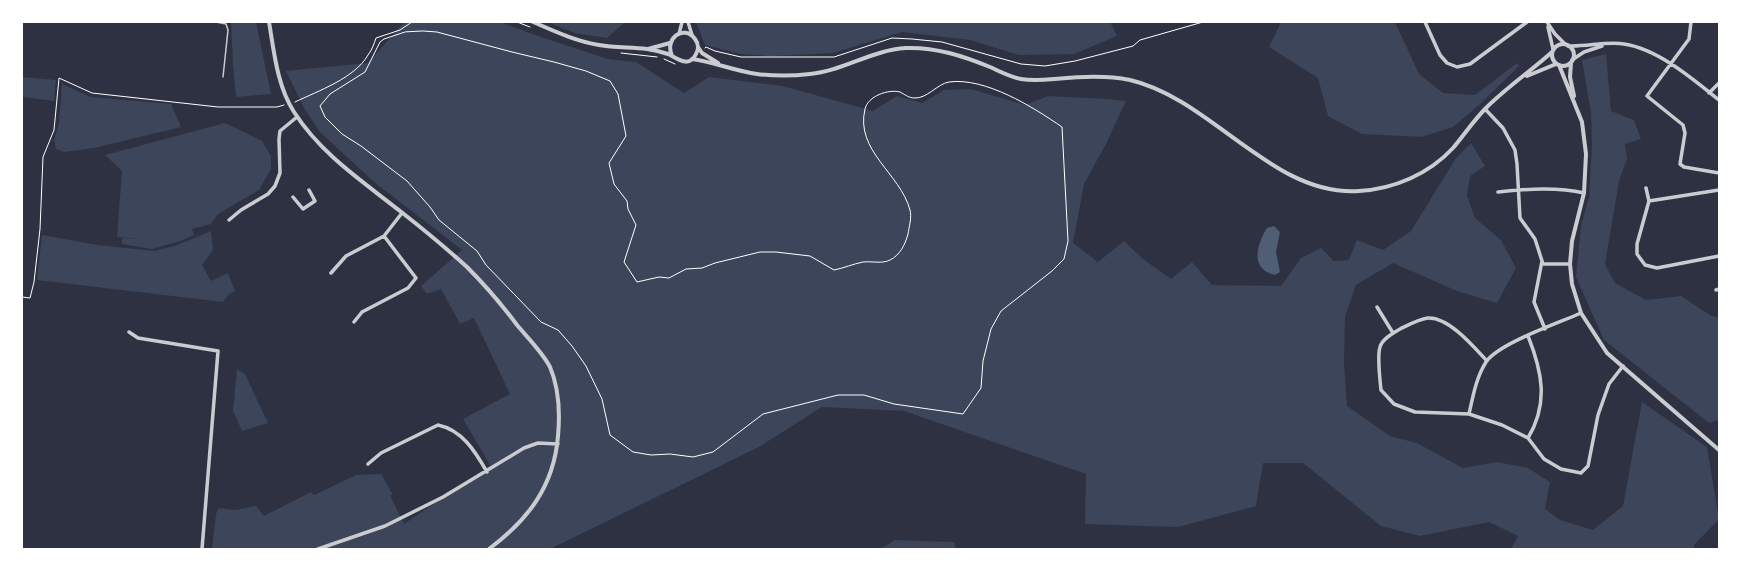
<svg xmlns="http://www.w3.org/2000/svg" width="1741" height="571" font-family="'Golos Text',sans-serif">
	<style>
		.green { fill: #3c4559 }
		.water { fill: #4f5d75 }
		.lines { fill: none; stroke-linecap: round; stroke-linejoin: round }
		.path { stroke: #fff; stroke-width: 1 }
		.service { stroke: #caccd0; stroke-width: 1.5 }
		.minor { stroke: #caccd0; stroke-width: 3.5 }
		.tertiary { stroke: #caccd0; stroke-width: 4 }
	</style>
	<rect width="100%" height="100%" fill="#2d3142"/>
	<!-- green -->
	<path class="green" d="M231 22H256L271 94 236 97 233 65Z
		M404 22H500L541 37 608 59 636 62 684 93 709 77 783 86 873 111 897 96 922 103 944 90 971 89 1025 105 1048 96 1108 99 1126 101 1106 144 1084 184 1073 243 1098 262 1124 241 1143 259 1171 279 1192 262 1212 285 1281 286 1301 258 1321 248 1334 261 1349 260 1357 240 1383 250 1411 231 1456 158 1471 143 1485 166 1470 176 1467 196 1475 218 1501 240 1516 268 1497 303 1457 291 1393 263 1356 285 1345 317 1344 364 1347 406 1390 436 1417 443 1463 468 1497 462 1528 468 1550 482 1545 509 1560 520 1593 530 1623 506 1642 402 1707 447 1719 519 1694 545V549H1511L1518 536 1489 522 1420 536 1381 526 1303 463H1263L1256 506 1178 527 1085 524 1086 474 904 411 822 407 759 447 550 549H212L216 514 219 508 235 510 256 506 264 516 311 492 314 495 356 475 381 474 393 495H390L404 524 490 465 463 419 510 394 474 318 460 324 441 289 427 294 421 286 462 250 374 182 320 132 304 108 286 71 368 63Z
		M547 22H625L607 38 575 33Z
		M696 22H1110L1117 36 1074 54 1019 55 970 40 902 32 833 53 770 56 741 54 705 45Z
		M1281 22H1395L1419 74 1443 93 1475 95 1517 63 1519 66 1479 105 1453 127 1421 137 1362 134 1328 116 1318 78 1269 47Z
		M1606 54 1611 111 1634 120 1641 139 1625 144 1627 159 1619 181 1605 264 1615 283 1646 300 1681 296 1710 315 1719 318V420L1709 423 1604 340 1576 277 1581 225 1589 198 1592 144 1591 113 1582 60Z
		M22 77 56 80 54 101 22 97Z
		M62 84 91 97 171 104 181 127 94 148 64 152 56 149 54 140 59 123Z
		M225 123 262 141 271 156V169L259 190 218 214 211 224 192 229 194 235 180 241 152 249 122 244V238L140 239 117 237 122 171 105 155Z
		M211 231 213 250 202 265 211 281 228 273 235 291 229 294 223 302 37 280 42 235 98 245 154 251 175 246Z
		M237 369 245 374 268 423 242 431 233 411Z
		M895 540 954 542 956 549H880Z"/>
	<!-- water -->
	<path class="water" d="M1274 226 1280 232 1276 252 1280 272 1275 275C1249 269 1257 244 1267 228Z"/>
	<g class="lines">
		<!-- path -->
		<path class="path" d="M517 22 530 27
			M423 31 437 32 512 52 554 62 586 71 610 81 618 94 626 136 609 163 614 184 627 201 628 209 636 225 624 262 637 282 659 277 669 278 686 269 702 268 715 263 760 252H776L810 256 834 270C844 268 853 264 863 262 871 261 883 264 890 260 900 255 905 245 908 234 909 227 912 217 910 210 900 173 855 151 865 109 868 96 888 89 900 92 904 94 909 98 914 98 927 99 937 84 949 82 985 77 1033 107 1062 127L1068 241 1064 259 1052 271 1001 311 991 329 983 361 981 388 963 414 894 404 864 395H838L763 414 713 452 693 457 670 454 651 455 633 452 610 435 602 399 586 366 572 346 558 330 541 322 486 265 477 251 439 220 430 207 407 181 361 146 342 134 325 117 320 106 330 94 365 72 380 42 384 39 405 32Z
			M705 48 706 47 715 51 741 57H834L892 38 912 39 942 42 1021 64 1045 66 1075 61 1133 46 1140 40 1203 22
			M621 53 657 57
			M664 59 675 64
			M295 102C318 91 355 78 368 55 372 50 374 44 376 38L400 30 412 22
			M22 297 30 298 34 282 40 229 43 157 54 130 59 78 92 93 218 107H277L284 105"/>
		<!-- service -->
		<path class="service" d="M216 22 226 24 228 30 223 77"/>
		<!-- minor -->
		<path class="minor" d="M688 22 692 35
			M1425 22 1440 55 1447 63 1457 67 1470 64 1527 22
			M1547 22 1555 34 1565 44
			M1691 22 1689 39 1647 96 1683 125 1685 133 1680 164 1684 167 1719 173
			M1548 27 1553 49
			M679 34 682 22
			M1568 46C1587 47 1606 41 1624 44 1658 49 1693 79 1719 100
			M1572 60 1584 52 1602 46
			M1709 93 1719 83
			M1485 109 1503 128 1515 150 1517 164 1520 218 1535 239 1543 264H1570
			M1646 188 1649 201 1637 244V254L1645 265 1657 268 1719 256
			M1498 192C1524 189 1558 187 1584 193
			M293 197 303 209 315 201 309 190
			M1649 201 1719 190
			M229 220 241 210 268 194 275 186 280 173 279 139 280 131 297 117
			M1542 261 1534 302 1545 329
			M331 273 346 256 384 236
			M1716 290 1719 289
			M1377 307 1393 333
			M354 322 362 312 408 288 416 278 384 236 402 213
			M129 332 138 338 218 351 202 549
			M1528 336C1542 371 1549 403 1528 438
			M1487 361C1474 347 1449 317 1428 318 1419 319 1408 325 1400 329 1393 333 1382 339 1380 347 1377 356 1380 380 1381 390L1394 404 1415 412 1469 414 1502 425 1528 438 1544 459 1561 469 1581 473 1588 466 1598 415 1609 384 1623 366
			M1469 414C1473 396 1476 378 1486 362 1499 343 1559 323 1581 313
			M368 464 381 453 438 425C462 430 475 451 487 472
			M318 549 385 526 443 497 524 448 538 443 558 444"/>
		<!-- tertiary -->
		<path class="tertiary" d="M269 22C274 51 277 86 294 112 321 154 362 181 400 211 423 229 446 248 467 267 485 285 502 305 517 325 527 337 543 353 550 367 559 388 560 414 558 436 554 486 528 520 489 549
			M533 22C554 31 575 41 599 45 615 48 631 47 647 49 654 50 662 52 668 54 677 58 689 69 696 54 699 49 698 43 695 39 684 24 664 38 672 56
			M1552 55a11 11 0 1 1 22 0a11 11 0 1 1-22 0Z
			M698 47 702 53 718 63
			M648 49 670 43
			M692 59C714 62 735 71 757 74 773 76 793 76 810 74 843 71 872 50 906 48 936 47 963 56 990 67 999 71 1010 77 1021 79 1032 81 1044 80 1054 79 1080 77 1105 75 1130 80 1212 99 1273 197 1359 191 1394 189 1429 174 1453 148 1464 135 1474 120 1486 108 1507 87 1531 71 1552 52
			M1571 63 1570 77 1574 96
			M1559 65 1582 122 1586 154 1584 193 1572 241 1570 264 1572 284 1581 313 1607 353 1719 450
			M1527 76 1556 64"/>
	</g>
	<!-- border -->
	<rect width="1741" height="571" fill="none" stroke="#ffffff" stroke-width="46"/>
</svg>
